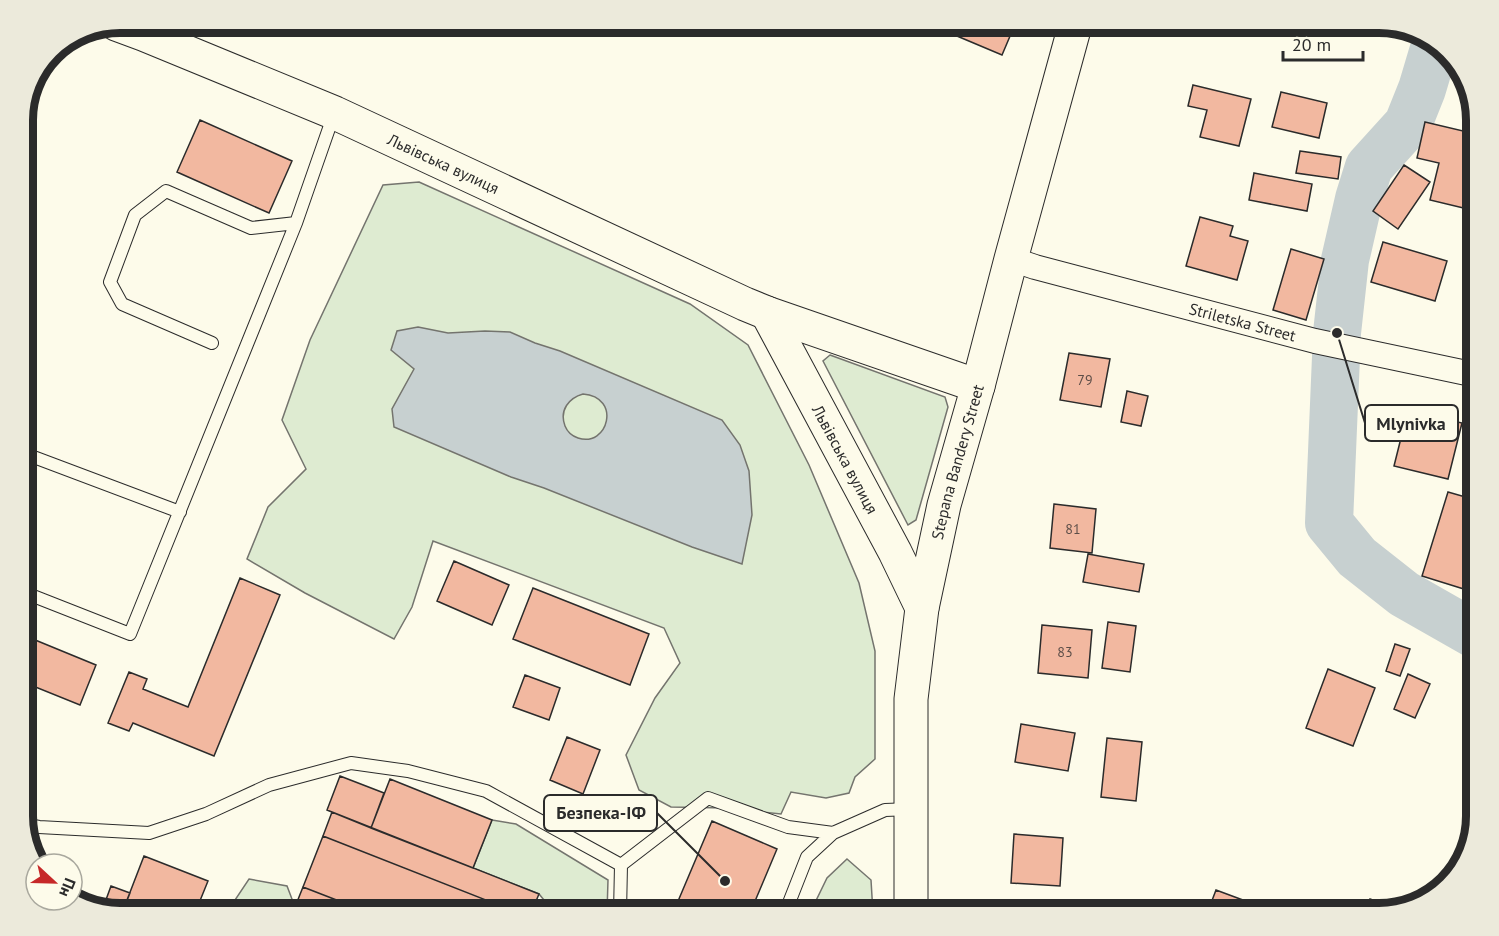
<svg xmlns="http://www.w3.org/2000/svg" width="1499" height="936" font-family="'PT Sans',sans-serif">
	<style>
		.green { fill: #deebd1; stroke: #74746e; stroke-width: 1.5 }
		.water { fill: #c7d0d0; stroke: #74746e; stroke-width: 1.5; fill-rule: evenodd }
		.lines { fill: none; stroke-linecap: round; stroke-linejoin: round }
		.river { stroke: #c7d0d0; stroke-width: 48 }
		.building { fill: #f2b8a0; stroke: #2b2b2b; stroke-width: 1.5 }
		.lane-casing { stroke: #2b2b2b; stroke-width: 14 }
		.street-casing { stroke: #2b2b2b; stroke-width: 26 }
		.secondary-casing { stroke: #2b2b2b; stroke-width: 35 }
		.lane { stroke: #fdfbea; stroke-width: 12 }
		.street { stroke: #fdfbea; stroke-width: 24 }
		.secondary { stroke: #fdfbea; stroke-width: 33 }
		.labels { text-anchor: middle; stroke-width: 4.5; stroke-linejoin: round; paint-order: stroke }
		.number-label { font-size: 14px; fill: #5d4e48 }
		.street-label { font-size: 16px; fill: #2b2b2b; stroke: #fdfbea }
		.rim { fill: none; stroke: #2b2b2b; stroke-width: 8 }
		.leader { fill: none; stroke: #2b2b2b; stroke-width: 2 }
		.callout-dot { fill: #2b2b2b; stroke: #fdfbea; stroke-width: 2 }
		.callout { fill: #fdfbea; stroke: #2b2b2b; stroke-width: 2 }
		.callout-label { font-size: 18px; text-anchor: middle; font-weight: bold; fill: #2b2b2b }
	</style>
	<rect width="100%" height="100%" fill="#fdfbea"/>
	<!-- green -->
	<path class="green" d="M419 182 690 304 748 345 809 465 859 583 875 651V759L855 777 849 793 826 798 791 792 781 814 726 808 671 807 639 790 626 755 655 698 680 663 664 628 433 541 412 607 394 639 305 593 247 559 268 507 306 469 282 420 310 340 383 185Z
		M830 355 945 397 948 407 916 520 908 525 823 361Z
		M492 820 516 824 608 880 607 913H557L553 911 539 894 473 868Z
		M847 859 871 880 873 913H810L827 878Z
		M249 879 287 886 295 907 312 913H232L229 909Z"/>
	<!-- water -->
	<path class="water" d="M418 327 448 333 485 331 510 332 535 343 560 351 722 420 740 445 749 471 752 515 742 564 692 547 544 488 511 477 394 427 392 409 414 369 391 350 397 331ZM583 394C622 397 608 448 578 438 572 436 567 431 565 426 559 410 569 398 583 394Z"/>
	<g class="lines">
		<!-- river -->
		<path class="river" d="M1436 42 1422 89 1408 124 1369 167 1359 199 1345 260 1337 333 1329 523 1357 557 1404 594 1476 635"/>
	</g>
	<!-- building -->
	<path class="building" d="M963 22H1016L1002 55 957 36Z
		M1165 22H1207L1204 34Z
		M1193 85 1251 99 1239 146 1200 137 1207 110 1188 106Z
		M1281 92 1327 103 1319 138 1272 127Z
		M200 120 292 161 269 213 177 172Z
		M1425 122 1476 134V211L1430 200 1439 163 1417 158Z
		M1300 151 1341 157 1338 179 1296 173Z
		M1404 165 1430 182 1398 229 1373 211Z
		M1254 173 1312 184 1307 211 1249 200Z
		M1200 217 1233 226 1230 236 1248 241 1237 280 1186 266Z
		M1383 242 1447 261 1435 301 1371 282Z
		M1291 249 1324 259 1306 320 1273 310Z
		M1476 299V345L1465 343Z
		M1069 353 1110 359 1101 407 1060 400Z
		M1127 391 1148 396 1141 426 1121 422Z
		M1408 410 1462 423 1448 479 1394 466Z
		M1448 492 1476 500V559L1467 590 1422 576Z
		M1054 504 1096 509 1092 553 1050 548Z
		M1088 554 1144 564 1139 592 1083 582Z
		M454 561 509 585 492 625 437 601Z
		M240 578 280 595 214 756 133 723 129 731 108 723 129 672 147 679 143 689 188 707Z
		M533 588 649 634 630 685 513 639Z
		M1108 622 1136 626 1130 672 1102 668Z
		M1042 625 1092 630 1088 678 1038 673Z
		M23 635 96 665 80 705 23 682Z
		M1395 644 1410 649 1400 676 1386 671Z
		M1328 669 1375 688 1353 746 1306 728Z
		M1408 674 1430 684 1415 718 1394 709Z
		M525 675 560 688 549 720 513 707Z
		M1021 724 1075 733 1068 771 1015 762Z
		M567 737 600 750 583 794 550 780Z
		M1107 738 1142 742 1136 801 1101 797Z
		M340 776 384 793 371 828 327 810Z
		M390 779 492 820 473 868 371 828Z
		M332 812 539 894 531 913H519L323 836Z
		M712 821 777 849 750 913H673Z
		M1014 834 1063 838 1060 886 1011 883Z
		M323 836 519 913H370L303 887Z
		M144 856 208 881 195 913H122Z
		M111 886 130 893 122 913 103 908Z
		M303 887 370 913H312L295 907Z
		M1216 890 1259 906 1256 913H1215L1208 911Z
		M1370 899 1398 909 1379 913H1365Z"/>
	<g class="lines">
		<defs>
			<path id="lane" d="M212 343 122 304 110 282 135 215 166 191 251 228 296 223
				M23 453 180 512
				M23 592 130 634 296 223 334 114
				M23 824 39 827 149 833 206 814 269 785 351 763 408 771 486 791 621 865 620 913
				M621 865 708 798 788 827 833 833 885 810 911 809
				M785 913 807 857 833 833"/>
			<g id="street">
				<path id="s1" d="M1011 259 1035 267 1315 341 1476 375"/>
			</g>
			<g id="secondary">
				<path id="s2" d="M116 24 143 34 335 113 745 304 767 313 978 386"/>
				<path id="s3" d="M767 313 895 552 922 608"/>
				<path id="s4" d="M911 913V699L922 608 944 505 978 386 1011 259 1076 22"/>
			</g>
		</defs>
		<!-- lane casing -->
		<use href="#lane" class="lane-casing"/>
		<!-- street casing -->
		<use href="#street" class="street-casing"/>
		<!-- secondary casing -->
		<use href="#secondary" class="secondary-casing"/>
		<!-- lane -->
		<use href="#lane" class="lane"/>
		<!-- street -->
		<use href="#street" class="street"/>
		<!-- secondary -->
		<use href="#secondary" class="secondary"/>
	</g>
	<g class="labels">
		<!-- number labels -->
		<g class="number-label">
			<text x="1085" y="385">79</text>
			<text x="1073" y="534">81</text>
			<text x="1065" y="657">83</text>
		</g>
		<!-- street labels -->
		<g class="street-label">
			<text dy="6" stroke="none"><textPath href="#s2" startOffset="356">Львівська вулиця</textPath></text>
			<text dy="6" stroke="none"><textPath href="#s1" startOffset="240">Striletska Street</textPath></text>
			<text dy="6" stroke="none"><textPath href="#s3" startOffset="166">Львівська вулиця</textPath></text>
			<text dy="6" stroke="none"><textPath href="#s4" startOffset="456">Stepana Bandery Street</textPath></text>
		</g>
	</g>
	<!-- crop -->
	<path d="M0 0H1499V936H0ZM120 33H1379A87 87 0 0 1 1466 120V816A87 87 0 0 1 1379 903H120A87 87 0 0 1 33 816V120A87 87 0 0 1 120 33Z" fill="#eceadb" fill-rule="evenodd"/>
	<path class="rim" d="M120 33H1379A87 87 0 0 1 1466 120V816A87 87 0 0 1 1379 903H120A87 87 0 0 1 33 816V120A87 87 0 0 1 120 33Z"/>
	<!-- callouts -->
	<path class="leader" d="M1337 333L1365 423M725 881L657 813"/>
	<g class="callout-dot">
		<circle cx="1337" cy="333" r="6"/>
		<circle cx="725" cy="881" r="6"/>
	</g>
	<g class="callout">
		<rect x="1365" y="405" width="93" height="36" rx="6"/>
		<rect x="544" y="795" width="113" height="36" rx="6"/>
	</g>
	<g class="callout-label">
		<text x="1411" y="430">Mlynivka</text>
		<text x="601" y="819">Безпека-ІФ</text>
	</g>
	<!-- north arrow -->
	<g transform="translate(54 882) rotate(112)"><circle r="28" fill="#fdfbea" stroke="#a9a89e" stroke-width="1.5"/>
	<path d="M0-4.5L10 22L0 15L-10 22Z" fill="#c62828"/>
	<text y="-9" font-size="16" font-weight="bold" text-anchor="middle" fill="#2b2b2b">Пн</text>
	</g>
	<!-- scale -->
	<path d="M1283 51v9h80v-9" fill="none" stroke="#2b2b2b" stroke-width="3"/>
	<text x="1292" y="51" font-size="18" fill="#2b2b2b" stroke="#fdfbea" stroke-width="4.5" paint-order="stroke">20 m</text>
</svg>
